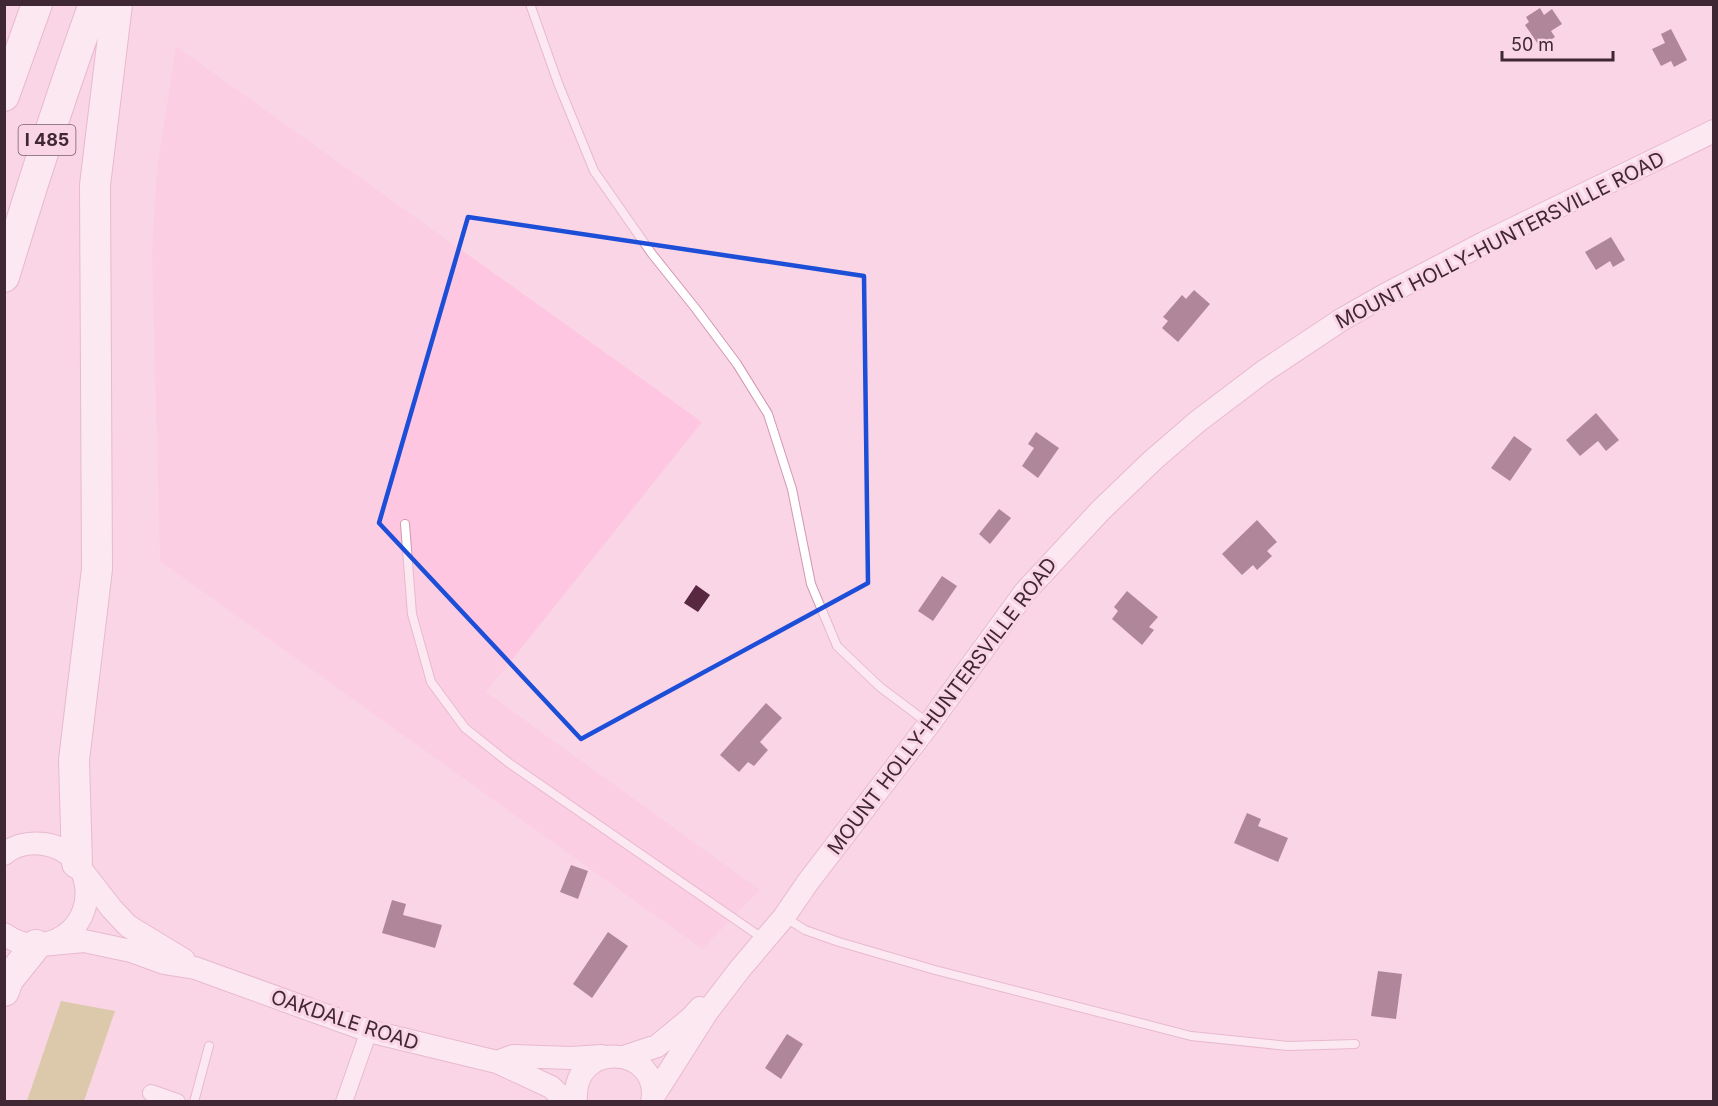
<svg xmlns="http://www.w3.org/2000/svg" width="1718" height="1106" font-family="Inter,sans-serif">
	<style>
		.built { fill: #fec6e0 }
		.forest { fill: #b8b964 }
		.building { fill: #582741 }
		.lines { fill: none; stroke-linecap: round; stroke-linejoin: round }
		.lane-casing { stroke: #d297b3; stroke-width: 10 }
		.street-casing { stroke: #d297b3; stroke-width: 18 }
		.secondary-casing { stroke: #d297b3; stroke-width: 24 }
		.highway-casing { stroke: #d297b3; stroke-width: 32 }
		.lane { stroke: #fff; stroke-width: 8 }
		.street { stroke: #fff; stroke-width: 16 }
		.secondary { stroke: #fff; stroke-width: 22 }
		.highway { stroke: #fff; stroke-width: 30 }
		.marked { fill: none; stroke: #1d4ed8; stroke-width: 4.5; stroke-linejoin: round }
		.labels { text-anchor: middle; stroke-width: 6; stroke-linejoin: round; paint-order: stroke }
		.shield { fill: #fad5e6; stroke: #775b69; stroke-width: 1.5 }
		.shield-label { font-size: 18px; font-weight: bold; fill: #3f2733 }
		.street-label { font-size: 20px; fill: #3f2733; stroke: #fad5e6 }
	</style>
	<rect width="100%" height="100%" fill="#fad5e6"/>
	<!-- built -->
	<path class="built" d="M176 46 702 422 486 692 760 890 702 949 160 561 152 253 157 169Z"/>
	<!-- forest -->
	<path class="forest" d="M61 1001 115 1011 84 1101H27Z"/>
	<!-- building -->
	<path class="building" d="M1540 8 1544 15 1552 9 1562 24 1551 31 1555 37 1540 47 1525 25 1529 22 1526 17Z
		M1671 29 1687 60 1674 67 1671 61 1661 66 1652 49 1665 43 1661 34Z
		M1611 237 1625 260 1613 267 1610 261 1596 270 1585 252Z
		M1194 290 1210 304 1178 342 1162 328 1168 321 1163 317 1182 295 1186 299Z
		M1596 413 1619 440 1606 451 1598 441 1580 456 1566 440Z
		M1036 432 1059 448 1038 478 1022 466 1034 448 1028 444Z
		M1514 436 1532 449 1510 481 1491 468Z
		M999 509 1011 518 990 544 979 534Z
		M1257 520 1277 542 1267 551 1272 556 1257 570 1253 565 1242 575 1222 554Z
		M942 576 957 586 933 621 918 611Z
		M696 585 710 595 698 612 684 603Z
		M1127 591 1158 617 1149 627 1154 630 1142 645 1112 619 1118 611 1114 607Z
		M766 703 782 718 760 742 768 750 754 766 748 762 739 772 720 755Z
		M1247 813 1261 819 1258 826 1288 838 1278 862 1234 843Z
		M571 865 588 871 578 899 560 892Z
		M392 900 406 904 403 915 442 925 435 948 382 933Z
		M608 932 628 946 592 998 573 984Z
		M1378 971 1402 974 1396 1019 1371 1016Z
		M787 1034 803 1044 781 1079 765 1068Z"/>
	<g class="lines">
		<defs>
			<path id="lane" d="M530 4 558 83 594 171 652 254 696 309 737 364 768 414 792 489 811 584 837 646 880 687 928 723
				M405 524 412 614 431 682 465 728 509 763 765 940
				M786 918 805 930 839 942 935 970 1191 1036 1288 1046 1355 1044
				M194 1102 209 1046"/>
			<path id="street" d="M151 1093 177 1102
				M344 1102 369 1031"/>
			<path id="secondary" d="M4 854C15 845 30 842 44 844 99 852 101 929 48 943 32 948 18 944 4 934
				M84 873 112 909 128 926 184 960
				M41 945 84 941 131 951 164 963 195 968 369 1031 497 1062 551 1087 567 1102
				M624 1057 657 1046 691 1018 700 1008
				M497 1062 513 1056 571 1058 602 1056
				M653 1097 707 1012 740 969 784 917 808 882 929 724 1025 592 1100 511 1153 460 1197 422 1263 372 1341 320 1383 296 1484 243 1714 131
				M576 1102C571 1037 663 1046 652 1102"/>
			<path id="highway" d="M4 96 37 4
				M4 277C32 185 61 95 94 4
				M77 863 74 760 97 569 95 185 117 4
				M4 991 8 980 36 945"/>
		</defs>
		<!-- lane casing -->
		<use href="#lane" class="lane-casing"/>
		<!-- street casing -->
		<use href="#street" class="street-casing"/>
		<!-- secondary casing -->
		<use href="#secondary" class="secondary-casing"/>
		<!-- highway casing -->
		<use href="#highway" class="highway-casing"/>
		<!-- lane -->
		<use href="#lane" class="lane"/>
		<!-- street -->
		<use href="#street" class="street"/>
		<!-- secondary -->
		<use href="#secondary" class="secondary"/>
		<!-- highway -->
		<use href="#highway" class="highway"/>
	</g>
	<!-- marked area -->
	<path d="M0 0H1718V1106H0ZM468 217 864 276 868 583 581 739 379 523Z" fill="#fad5e6" fill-opacity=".55" fill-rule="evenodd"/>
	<path class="marked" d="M468 217 864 276 868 583 581 739 379 523Z"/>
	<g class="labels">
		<!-- shield labels -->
		<rect class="shield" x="18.5" y="125" width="57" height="30" rx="4.5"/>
		<g class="shield-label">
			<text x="47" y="146">I 485</text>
		</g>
		<!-- street labels -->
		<g class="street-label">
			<text transform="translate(1500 240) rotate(-27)" y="7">MOUNT HOLLY-HUNTERSVILLE ROAD</text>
			<text transform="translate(942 706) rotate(-53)" y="7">MOUNT HOLLY-HUNTERSVILLE ROAD</text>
			<text transform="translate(345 1020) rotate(18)" y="7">OAKDALE ROAD</text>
		</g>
	</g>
	<!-- border -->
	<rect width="1718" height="1106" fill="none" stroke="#3f2733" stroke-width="12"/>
	<!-- scale -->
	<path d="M1502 51v9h111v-9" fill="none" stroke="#3f2733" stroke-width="3"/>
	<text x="1511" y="51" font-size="18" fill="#3f2733" stroke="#fad5e6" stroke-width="4.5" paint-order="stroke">50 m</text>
</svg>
